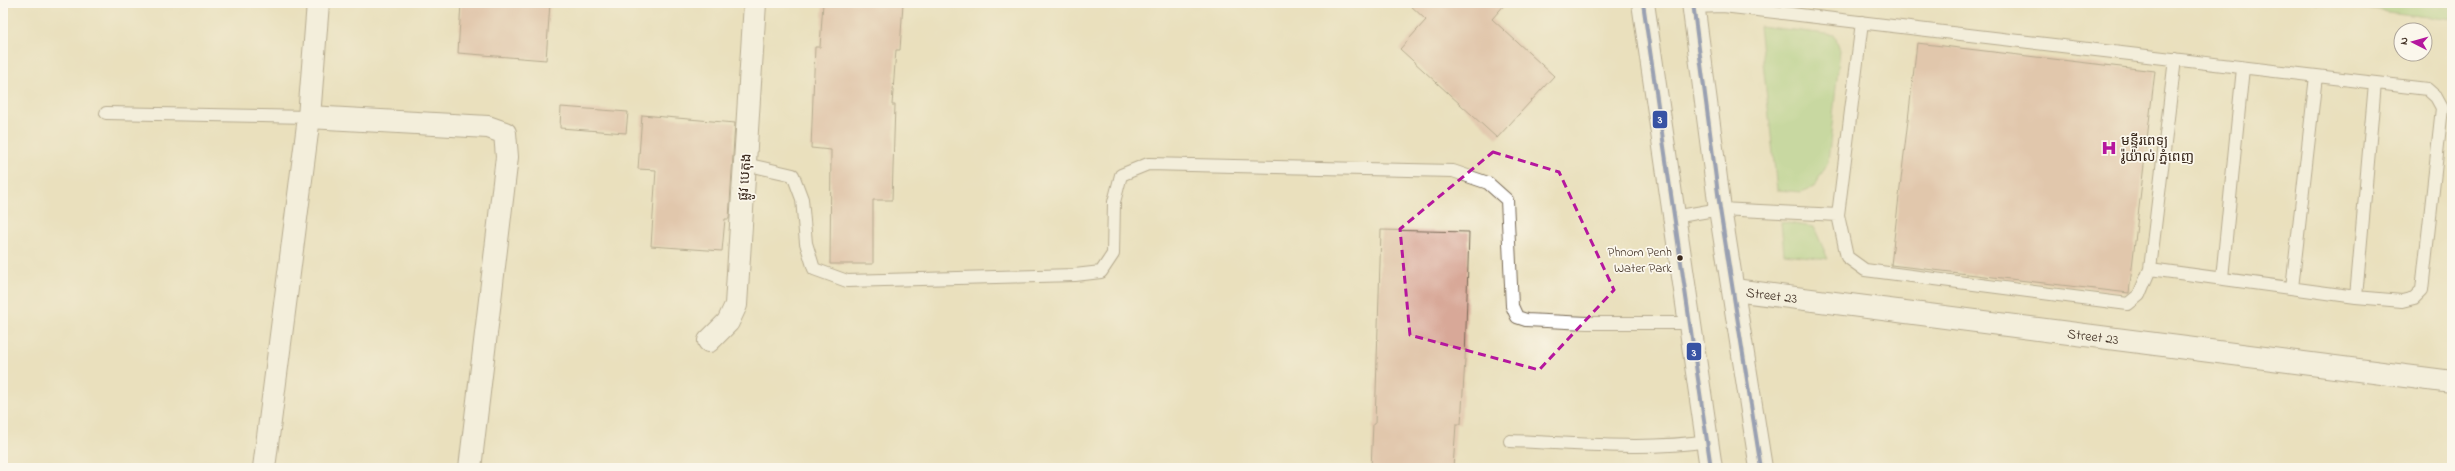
<svg xmlns="http://www.w3.org/2000/svg" width="2455" height="471" font-family="'Indie Flower','Noto Sans Khmer',sans-serif">
	<style>
		.green { fill: #a0cf7e; stroke: #6e7c4e }
		.building { fill: #d8a898 }
		.lines { fill: none; stroke-linecap: round; stroke-linejoin: round }
		.service-casing { stroke: #786a56; stroke-width: 14 }
		.minor-casing { stroke: #786a56; stroke-width: 24 }
		.trunk-casing { stroke: #786a56; stroke-width: 24 }
		.service { stroke: #fff; stroke-width: 12 }
		.minor { stroke: #fff; stroke-width: 22 }
		.trunk { stroke: #fff; stroke-width: 22 }
		.bus-1-casing { stroke: #fbf7ec; stroke-width: 7 }
		.bus-1 { stroke: #3853a4; stroke-width: 4 }
		.marked { fill: none; stroke: #b5179e; stroke-width: 3; stroke-dasharray: 8 5; stroke-linejoin: round }
		.bus-dot { fill: #3b2a1e; stroke: #fbf7ec; stroke-width: 1.5 }
		.labels { text-anchor: middle; stroke-width: 3.5; stroke-linejoin: round; paint-order: stroke }
		.bus-label { font-size: 13px; fill: #3b2a1e; stroke: #fbf7ec; text-anchor: end }
		.poi-label { font-size: 14px; fill: #3b2a1e; stroke: #fbf7ec; text-anchor: start }
		.street-label { font-size: 14px; fill: #3b2a1e; stroke: #fbf7ec }
		.line-badge { stroke: #fbf7ec; stroke-width: 1.5 }
		.badge-label { font-size: 11px; text-anchor: middle; font-weight: bold; fill: #fff }
	</style>
	<rect width="100%" height="100%" fill="#fbf7ec"/>
	<filter id="ink" filterUnits="userSpaceOnUse"><feTurbulence type="fractalNoise" baseFrequency=".025" numOctaves="2"/><feDisplacementMap in="SourceGraphic" scale="8" xChannelSelector="R" yChannelSelector="G"/><feConvolveMatrix kernelMatrix="1 2 1 2 8 2 1 2 1" color-interpolation-filters="sRGB"/></filter>
	<filter id="wash" filterUnits="userSpaceOnUse"><feTurbulence type="fractalNoise" baseFrequency=".012" numOctaves="4" result="noise"/><feDisplacementMap in="SourceGraphic" scale="16" xChannelSelector="R" yChannelSelector="G"/><feGaussianBlur stdDeviation="0.9" result="paint"/><feColorMatrix in="noise" values="0 0 0 0 0 0 0 0 0 0 0 0 0 0 0 0 0 1.4 0 .05"/><feComposite in="paint" operator="in"/></filter>
	<g filter="url(#wash)">
		<rect width="100%" height="100%" fill="#eae0bd"/>
		<!-- green -->
		<path class="green" d="M2316 3H2452V20Z
			M1759 26 1835 35 1840 50 1828 162 1814 187 1801 192 1777 190Z
			M1781 222 1814 227 1828 259 1784 254Z"/>
		<g id="blocks">
			<!-- building -->
			<path class="building" d="M461 3H550L546 60 458 53Z
				M823 3H903L900 50H896L892 105H895L892 200H873V264H830L831 150 811 148 815 47H820Z
				M1408 3H1506L1492 19 1554 76 1497 138 1400 49 1426 20Z
				M1917 43 2155 71 2129 293 1891 265Z
				M561 107 628 112 626 133 560 128Z
				M642 115 735 123 729 219H725L722 251 651 246 656 170 638 169Z
				M1381 230 1469 232 1465 360 1461 424H1456L1453 468H1371L1373 424H1375Z"/>
		</g>
	</g>
	<g filter="url(#ink)">
		<use href="#blocks" fill-opacity="0" stroke="#786a56" stroke-width="1"/>
		<g class="lines">
			<defs>
				<path id="service" d="M1693 7 1723 6 2427 89 2436 97 2442 108 2422 290 2414 298 2402 301 2356 297 2150 269
					M1862 22 1838 215 1847 257 1865 270 2128 304 2139 295 2150 269 2175 59
					M106 113 309 117
					M745 164 793 175 802 199 806 243 814 269 847 281 1075 275 1101 272 1113 254 1114 202 1121 175 1148 164 1453 171 1488 183 1507 200 1512 306 1517 317 1526 320 1587 323H1689
					M1674 217 1720 209 1838 215
					M2222 278 2243 68
					M2292 288 2316 76
					M2356 297 2375 83
					M1510 441C1571 443 1647 451 1707 441"/>
				<g id="minor">
					<path d="M309 117 488 127 505 133 507 157 470 468"/>
					<path id="s1" d="M1734 290 2452 382"/>
					<path d="M709 341 728 322 736 305 755 3"/>
					<path d="M264 468 309 117 318 3"/>
				</g>
				<path id="trunk" d="M1643 3 1711 468
					M1693 3 1720 209 1761 468"/>
			</defs>
			<!-- service casing -->
			<use href="#service" class="service-casing"/>
			<!-- minor casing -->
			<use href="#minor" class="minor-casing"/>
			<!-- trunk casing -->
			<use href="#trunk" class="trunk-casing"/>
			<!-- service -->
			<use href="#service" class="service"/>
			<!-- minor -->
			<use href="#minor" class="minor"/>
			<!-- trunk -->
			<use href="#trunk" class="trunk"/>
			<defs>
				<path id="bus-1" d="M1643 3 1711 468
					M1693 3 1720 209 1761 468"/>
			</defs>
			<!-- bus-1 casing -->
			<use href="#bus-1" class="bus-1-casing"/>
			<!-- bus-1 -->
			<use href="#bus-1" class="bus-1"/>
		</g>
	</g>
	<!-- marked area -->
	<path d="M0 0H2455V471H0ZM1493 152 1559 172 1614 290 1539 370 1410 335 1400 229Z" fill="#eae0bd" fill-opacity=".55" fill-rule="evenodd"/>
	<path class="marked" d="M1493 152 1559 172 1614 290 1539 370 1410 335 1400 229Z"/>
	<!-- icons -->
	<defs>
		<symbol id="hospital-bare" viewBox="-9 -9 18 18"><path d="M-5-5h3v3.5h4V-5h3V5h-3V1.5h-4V5h-3Z" fill="#b5179e" stroke="#fbf7ec" stroke-width="2.5" paint-order="stroke"/></symbol>
	</defs>
	<g fill-rule="evenodd">
		<use href="#hospital-bare" x="2098" y="137" width="22" height="22"/>
	</g>
	<!-- markers -->
	<circle class="bus-dot" cx="1680" cy="258" r="3.5"/>
	<g class="labels">
		<!-- bus labels -->
		<g class="bus-label">
			<text x="1672" y="256">Phnom Penh<tspan x="1672" dy="16">Water Park</tspan></text>
		</g>
		<!-- poi labels -->
		<g class="poi-label">
			<text x="2121" y="145">មន្ទីរពេទ្យ<tspan x="2121" dy="16">រ៉ូយ៉ាល់ ភ្នំពេញ</tspan></text>
		</g>
		<!-- street labels -->
		<g class="street-label">
			<text transform="translate(744 177) rotate(-86)" y="5">ផ្លូវ បេតុង</text>
			<text dy="5" stroke="none"><textPath href="#s1" startOffset="38">Street 23</textPath></text>
			<text dy="5" stroke="none"><textPath href="#s1" startOffset="362">Street 23</textPath></text>
		</g>
	</g>
	<g class="line-badge">
		<rect x="1652" y="110" width="16" height="19" rx="4" fill="#3853a4"/>
		<rect x="1686" y="342" width="16" height="19" rx="4" fill="#3853a4"/>
	</g>
	<g class="badge-label">
		<text x="1660" y="123">3</text>
		<text x="1694" y="356">3</text>
	</g>
	<!-- margin -->
	<rect width="2455" height="471" fill="none" stroke="#fbf7ec" stroke-width="16"/>
	<!-- north arrow -->
	<g transform="translate(2413 42) rotate(276)"><circle r="19" fill="#fbf7ec" stroke="#aea59a"/>
	<path d="M0-3L7 15L0 10L-7 15Z" fill="#b5179e"/>
	<text y="-6" font-size="11" font-weight="bold" text-anchor="middle" fill="#3b2a1e">N</text>
	</g>
</svg>
